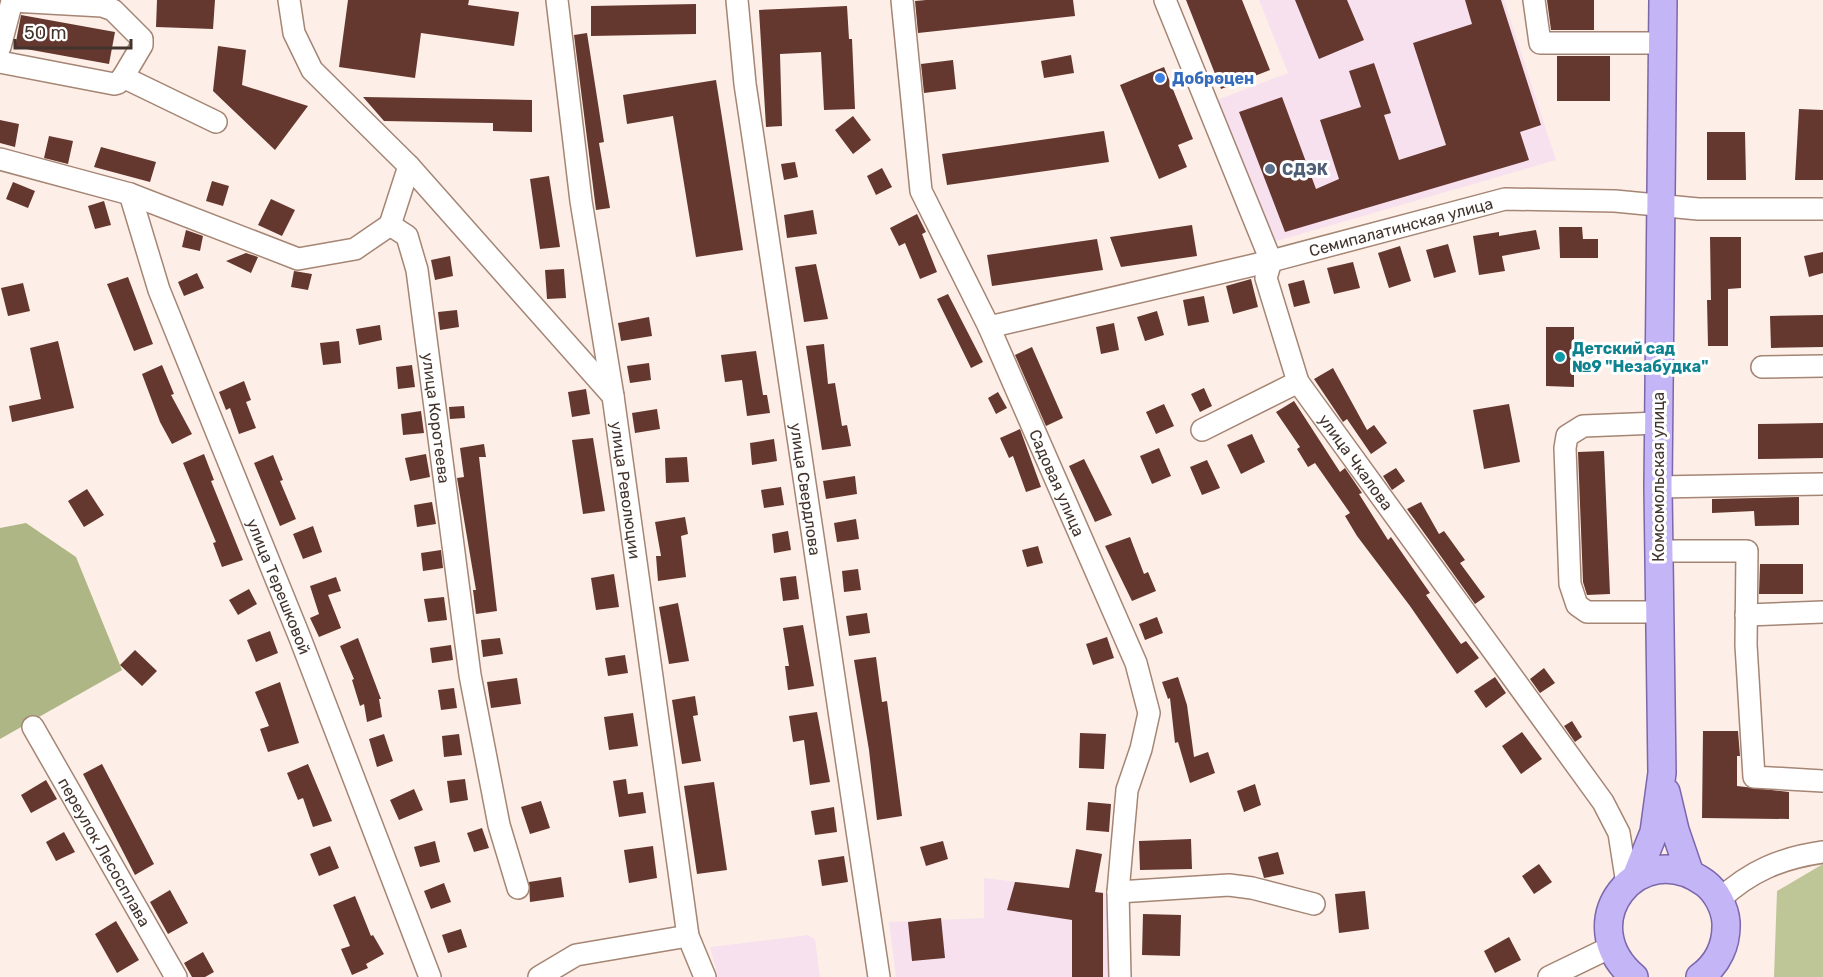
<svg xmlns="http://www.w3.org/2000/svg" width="1823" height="977" font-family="Rubik,sans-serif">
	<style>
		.industrial { fill: #f7e1ef }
		.green { fill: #bec596 }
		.forest { fill: #aeb685 }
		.building { fill: #64372f }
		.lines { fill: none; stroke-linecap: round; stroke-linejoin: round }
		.minor-casing { stroke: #a58574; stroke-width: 24 }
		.major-casing { stroke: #7c67ac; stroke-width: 30 }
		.minor { stroke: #fff; stroke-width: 21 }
		.major { stroke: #c4b5f7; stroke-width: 27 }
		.shop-dot { fill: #3f7fe0; stroke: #fff; stroke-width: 2 }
		.service-dot { fill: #5c6f8a; stroke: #fff; stroke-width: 2 }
		.culture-dot { fill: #0f9aa8; stroke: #fff; stroke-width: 2 }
		.labels { text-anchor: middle; stroke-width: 6; stroke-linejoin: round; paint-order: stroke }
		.shop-label { font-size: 16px; font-weight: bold; fill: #366cbe; stroke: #fff; text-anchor: start }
		.service-label { font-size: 16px; font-weight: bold; fill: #4e5e75; stroke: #fff; text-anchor: start }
		.street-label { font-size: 16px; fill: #42342d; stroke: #fff }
		.culture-label { font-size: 16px; font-weight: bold; fill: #0d838f; stroke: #fff; text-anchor: start }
	</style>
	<rect width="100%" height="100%" fill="#fdefe7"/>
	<!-- industrial -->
	<path class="industrial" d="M1259 0H1504L1556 160 1270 243 1214 101 1288 73Z
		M984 878 1109 893 1120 977H896L889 922 984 918Z
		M808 935 815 939 820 977H718L710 947Z"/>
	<!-- green -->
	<path class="green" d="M1823 864V977H1774L1777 891Z"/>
	<!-- forest -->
	<path class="forest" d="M26 523 76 557 122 670 0 739V528Z"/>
	<!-- building -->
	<path class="building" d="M157 0H215L213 29 156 27Z
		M348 0H469L468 5 519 12 514 46 421 33 415 78 339 67Z
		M926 0H1073L1075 16 918 33 915 1Z
		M1186 0H1242L1270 70 1221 89Z
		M1295 0H1347L1364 40 1319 59Z
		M1465 0H1501L1541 125 1520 132 1529 160 1285 232 1239 112 1282 97 1316 189 1339 179 1320 120 1361 107 1349 71 1374 63 1391 113 1384 115 1399 160 1446 145 1413 43 1472 24Z
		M1547 0H1594V30H1551Z
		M696 4V34L591 36V6Z
		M847 6 849 39H852L855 109 824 110 821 52 780 54 782 126 766 127 759 10Z
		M21 15 115 32 109 64 15 47Z
		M587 33 604 142 599 143 610 208 596 210 574 35Z
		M218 46 246 50 242 85 308 106 275 150 213 91Z
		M1071 55 1074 73 1044 78 1041 61Z
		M1557 56H1610V101H1557Z
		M953 60 956 89 924 93 921 64Z
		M1164 67 1193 139 1178 145 1187 167 1159 179 1120 85Z
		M716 80 743 250 696 257 673 116 627 124 623 95Z
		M363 97 532 100V132L493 131V123L384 121Z
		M1799 109 1823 110V180H1795Z
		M853 116 871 140 853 154 835 130Z
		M0 120 19 124 15 147 0 143Z
		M1104 131 1109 162 947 185 942 154Z
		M1707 132H1745L1746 180H1707Z
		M49 136 73 141 68 164 44 158Z
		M101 147 156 162 150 182 94 167Z
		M795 162 798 177 784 180 781 164Z
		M882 168 892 187 876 195 867 176Z
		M549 176 560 247 540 249 530 179Z
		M212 181 229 186 223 206 206 201Z
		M13 182 35 191 28 208 6 199Z
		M271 199 295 210 282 236 258 225Z
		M104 201 111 225 95 229 88 206Z
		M813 210 817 234 787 238 784 215Z
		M917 214 926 232 922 234 937 272 920 279 905 243 899 246 890 228Z
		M1192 225 1197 256 1121 267 1110 237Z
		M1559 227H1582L1583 239H1598V258H1560Z
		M186 230 203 236 200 251 182 247Z
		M1536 230 1540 249 1502 256 1505 271 1479 275 1473 236 1499 232V236Z
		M1710 237H1741V288L1728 289V346H1708L1707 300H1711Z
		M1097 239 1103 270 992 286 987 255Z
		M1448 244 1456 272 1434 278 1426 250Z
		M1400 246 1411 281 1389 288 1378 253Z
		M1823 252V273L1809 277 1804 256Z
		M246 253 258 257 251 273 226 261Z
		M450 256 453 276 435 280 431 260Z
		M1353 262 1360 288 1334 294 1327 268Z
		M816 264 828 319 804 322 795 267Z
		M564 269 566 298 547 299 545 270Z
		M294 271 312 274 308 290 291 287Z
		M197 273 204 288 184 296 178 282Z
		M128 277 153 344 134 351 107 284Z
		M1251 279 1258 307 1233 314 1226 286Z
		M1304 280 1310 303 1294 307 1288 284Z
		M23 283 30 311 8 316 1 288Z
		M948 294 983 362 971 368 937 299Z
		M1204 296 1209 322 1188 326 1183 300Z
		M457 310 459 327 440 330 438 312Z
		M1157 311 1164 335 1145 341 1137 317Z
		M1823 315V347L1771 348 1770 316Z
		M649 317 652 336 621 341 618 323Z
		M1114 323 1119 350 1101 354 1096 327Z
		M380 325 382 340 359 345 356 329Z
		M1546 327H1574V387L1546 386Z
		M58 341 74 408 12 422 9 406 41 399 30 348Z
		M339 341 341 363 323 365 320 343Z
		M824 344 828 384 835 383 842 426 847 425 851 446 822 450 806 346Z
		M1032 347 1063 418 1046 426 1015 355Z
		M756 351 763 395H767L770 413 747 416 742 380 725 382 721 355Z
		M649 363 651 380 630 383 627 366Z
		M162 365 174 394 171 395 192 434 172 444 160 422 142 374Z
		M412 365 415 387 398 389 396 367Z
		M1333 368 1367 430 1374 425 1387 443 1371 454 1347 419 1343 422 1314 379Z
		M244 381 251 400 246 402 256 428 239 434 230 408 226 410 219 392Z
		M1204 388 1212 406 1200 412 1191 394Z
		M586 389 590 414 572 417 568 392Z
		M998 392 1007 408 996 414 988 398Z
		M1294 401 1340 472 1345 468 1362 493 1359 494 1388 540 1391 537 1416 573 1430 593 1426 595 1461 644 1466 641 1479 658 1457 674 1410 606 1357 536 1345 516 1350 513 1315 463 1308 467 1297 449 1300 447 1276 412Z
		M1164 404 1174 426 1156 434 1146 412Z
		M1509 404 1520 462 1484 469 1473 410Z
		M464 406 465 418 450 419 449 407Z
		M657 409 660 429 635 433 632 413Z
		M421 411 424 433 403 435 401 414Z
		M1823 423V458L1758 459V424Z
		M1020 429 1041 487 1026 492 1013 456 1009 458 1000 438Z
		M1252 434 1265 462 1241 474 1227 445Z
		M593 438 605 511 583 514 572 440Z
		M774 439 777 461 752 465 750 443Z
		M484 444 486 457H479L497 611 476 614 473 590H476L457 478 464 477 460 448Z
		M1159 448 1171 476 1152 484 1140 456Z
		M1604 451 1610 594 1587 595 1583 582 1578 452Z
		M204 454 214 480 211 481 243 560 222 567 213 543 216 542 183 463Z
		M426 454 430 477 410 481 405 458Z
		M273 455 283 480 280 481 296 519 280 526 254 463Z
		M687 457 689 482 666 483 665 458Z
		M1084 459 1112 515 1095 522 1069 466Z
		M1207 460 1220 488 1202 495 1190 467Z
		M1396 468 1405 481 1392 490 1383 476Z
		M855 476 857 494 826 499 823 481Z
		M781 487 784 505 764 508 761 490Z
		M87 489 104 515 84 527 68 501Z
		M1799 497V525L1755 526 1754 511 1712 513V499Z
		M432 502 436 524 417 527 414 505Z
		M1421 502 1439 534 1444 531 1465 560 1460 563 1485 597 1475 604 1407 509Z
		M685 517 688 534 681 536 686 577 658 581 656 556H661L655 522Z
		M856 519 859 539 837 542 834 523Z
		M313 526 322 552 303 559 293 534Z
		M788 531 791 550 774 553 772 534Z
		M1130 537 1144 574 1148 572 1156 591 1132 601 1105 546Z
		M1038 546 1043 563 1027 567 1022 550Z
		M441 550 443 568 423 571 421 553Z
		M1760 564H1803V594H1759Z
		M858 569 861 590 844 592 842 571Z
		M614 574 619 607 596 610 591 578Z
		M796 576 799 599 783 601 780 578Z
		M336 577 341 591 328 595 341 628 319 637 310 618 319 614 310 586Z
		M249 589 257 604 238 615 229 600Z
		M444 597 447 620 428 622 424 599Z
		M678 603 689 661 669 664 659 607Z
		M867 613 870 633 849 636 846 616Z
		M1157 617 1163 633 1145 640 1139 624Z
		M803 625 814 686 788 690 785 666H789L783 628Z
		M270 631 278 653 256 662 247 640Z
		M1107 637 1114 658 1093 665 1086 644Z
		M358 638 381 699H379L382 717 367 722 364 704 360 706 352 680 354 679 340 646Z
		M500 638 503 654 483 657 481 640Z
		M451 645 453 660 432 663 430 648Z
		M135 650 157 671 142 686 120 665Z
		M625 655 628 673 608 676 605 658Z
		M876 657 882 702 887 701 902 816 877 820 869 750 854 660Z
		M1544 668 1555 683 1540 693 1530 679Z
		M1178 677 1187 705 1194 757 1208 752 1215 773 1190 783 1178 742 1175 743 1170 698 1168 699 1162 682Z
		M1495 677 1506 693 1486 708 1474 691Z
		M517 678 521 704 491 708 487 682Z
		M280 682 299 743 268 752 260 729 269 726 255 692Z
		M454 688 457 708 441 710 438 690Z
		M695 696 698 715 693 716 701 761 682 764 672 700Z
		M817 712 830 782 810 785 804 740 793 742 789 716Z
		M633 713 638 746 609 750 604 717Z
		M1572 721 1582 737 1575 742 1564 726Z
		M1703 731H1738L1740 756H1737V786L1789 792V819L1702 818Z
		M1522 732 1542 759 1521 774 1502 746Z
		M1080 733 1106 734 1104 769 1079 768Z
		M384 734 393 761 377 767 369 739Z
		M459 734 462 755 444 757 442 736Z
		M102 764 154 864 135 875 83 774Z
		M308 764 332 821 313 827 303 798 298 800 287 773Z
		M465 779 468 800 450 803 447 781Z
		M626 779 628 794 643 792 646 813 619 817 613 781Z
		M46 780 57 799 31 813 21 795Z
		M714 782 727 870 697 874 684 786Z
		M1255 784 1261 805 1244 812 1237 791Z
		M414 789 423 810 399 820 390 800Z
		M541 801 550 828 530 834 521 807Z
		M1088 802 1111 804 1109 832 1086 830Z
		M834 807 837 832 815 835 811 811Z
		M482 828 489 848 474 852 467 833Z
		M64 832 75 852 56 861 46 842Z
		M1191 839 1192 869 1140 870 1139 841Z
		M435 841 440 862 420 867 414 847Z
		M943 841 948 859 926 866 920 847Z
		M330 846 339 868 319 876 310 854Z
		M653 846 657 878 629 883 624 850Z
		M1076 849 1102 854 1095 892 1103 893V977H1072V920L1007 910 1015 882 1069 888Z
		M1278 852 1284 874 1264 878 1258 857Z
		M844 856 848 882 822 886 818 860Z
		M1539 864 1552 882 1534 894 1522 876Z
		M561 877 564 897 530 902 529 882Z
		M444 883 451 902 431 909 424 891Z
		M170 890 188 923 168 934 150 902Z
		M1365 891 1369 929 1339 933 1335 894Z
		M355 896 371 936 373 935 384 954 366 964 368 968 352 975 341 949 350 946 333 905Z
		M1143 914 1181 915 1180 956 1142 955Z
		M941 918 945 958 912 961 908 922Z
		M116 921 139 960 117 973 95 934Z
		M461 929 467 947 448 953 442 935Z
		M1509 937 1521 960 1495 973 1484 951Z
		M203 952 214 972 205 977H192L184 963Z"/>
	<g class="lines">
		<defs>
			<g id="minor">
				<path id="s1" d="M289 0 294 33 312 70 409 166 390 225 407 236 417 270 470 675 499 825 518 888"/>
				<path id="s2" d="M557 0 581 201 613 396 688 936 705 977"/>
				<path id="s3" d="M737 0 745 84 879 977"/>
				<path id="s4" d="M902 0 921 191 989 327 1136 663 1149 713 1141 749 1127 790 1118 892 1120 977"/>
				<path id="s5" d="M1165 0 1271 261 1266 278 1298 382 1603 802 1619 833 1627 884"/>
				<path d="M1534 0 1540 43H1662"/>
				<path d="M0 47 12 1 102 6 113 10 142 39V45L123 77"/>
				<path d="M0 62 114 84 118 83 123 77 216 122"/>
				<path d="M0 159 130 194 298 259 355 249 390 225"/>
				<path d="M409 166 613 396"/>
				<path id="s6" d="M130 194 159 290 300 638 430 977"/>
				<path id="s7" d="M989 327 1271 261 1505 199 1615 201 1698 209H1823"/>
				<path d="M1762 367 1823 366"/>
				<path d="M1202 430 1298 382"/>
				<path d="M1658 487 1823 484"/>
				<path d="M1658 551H1747L1746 645 1754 777 1823 781"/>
				<path d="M1658 612H1587L1577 605 1570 584 1565 448 1567 436 1583 426 1658 423"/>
				<path d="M1746 615 1823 612"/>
				<path id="s8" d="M33 727 176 977"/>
				<path d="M1118 892 1229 885 1252 888 1314 904"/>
				<path d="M1719 900C1750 871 1781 858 1823 852"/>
				<path d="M539 977 576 955 688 936"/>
				<path d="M1549 977 1611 947"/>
			</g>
			<path id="major" d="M1666 792 1675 830 1690 874
				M1636 877 1654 832 1662 773 1658 487 1663 0
				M1634 977C1570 923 1639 835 1705 883 1716 891 1725 908 1726 922 1727 944 1718 964 1700 977"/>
		</defs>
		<!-- minor casing -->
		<use href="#minor" class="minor-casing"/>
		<!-- major casing -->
		<use href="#major" class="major-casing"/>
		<!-- minor -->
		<use href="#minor" class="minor"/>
		<!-- major -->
		<use href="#major" class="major"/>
	</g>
	<!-- markers -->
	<circle class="shop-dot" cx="1160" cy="78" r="6"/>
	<circle class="service-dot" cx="1270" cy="169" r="6"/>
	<circle class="culture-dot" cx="1560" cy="357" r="6"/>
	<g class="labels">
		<!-- shop labels -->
		<g class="shop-label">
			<text x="1172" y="84">Доброцен</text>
		</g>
		<!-- service labels -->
		<g class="service-label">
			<text x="1282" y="175">СДЭК</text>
		</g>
		<!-- street labels -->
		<g class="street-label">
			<text dy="6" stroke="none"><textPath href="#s7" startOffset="424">Семипалатинская улица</textPath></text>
			<text dy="6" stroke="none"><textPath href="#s1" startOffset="478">улица Коротеева</textPath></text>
			<text dy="6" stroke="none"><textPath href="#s5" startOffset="507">улица Чкалова</textPath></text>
			<text transform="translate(1658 477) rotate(-90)" y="6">Комсомольская улица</text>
			<text dy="6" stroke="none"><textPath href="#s4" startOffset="514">Садовая улица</textPath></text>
			<text dy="6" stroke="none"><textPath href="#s3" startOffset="494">улица Свердлова</textPath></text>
			<text dy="6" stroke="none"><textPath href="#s2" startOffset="495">улица Революции</textPath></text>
			<text dy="6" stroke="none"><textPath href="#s6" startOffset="420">улица Терешковой</textPath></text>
			<text dy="6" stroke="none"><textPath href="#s8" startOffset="144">переулок Лесосплава</textPath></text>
		</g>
		<!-- culture labels -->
		<g class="culture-label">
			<text x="1572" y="354">Детский сад<tspan x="1572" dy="18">№9 "Незабудка"</tspan></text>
		</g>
	</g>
	<!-- scale -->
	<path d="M15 39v9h116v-9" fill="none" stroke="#42342d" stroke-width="3"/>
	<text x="24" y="39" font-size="18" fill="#42342d" stroke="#ffffff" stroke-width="4.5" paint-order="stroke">50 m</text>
</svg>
